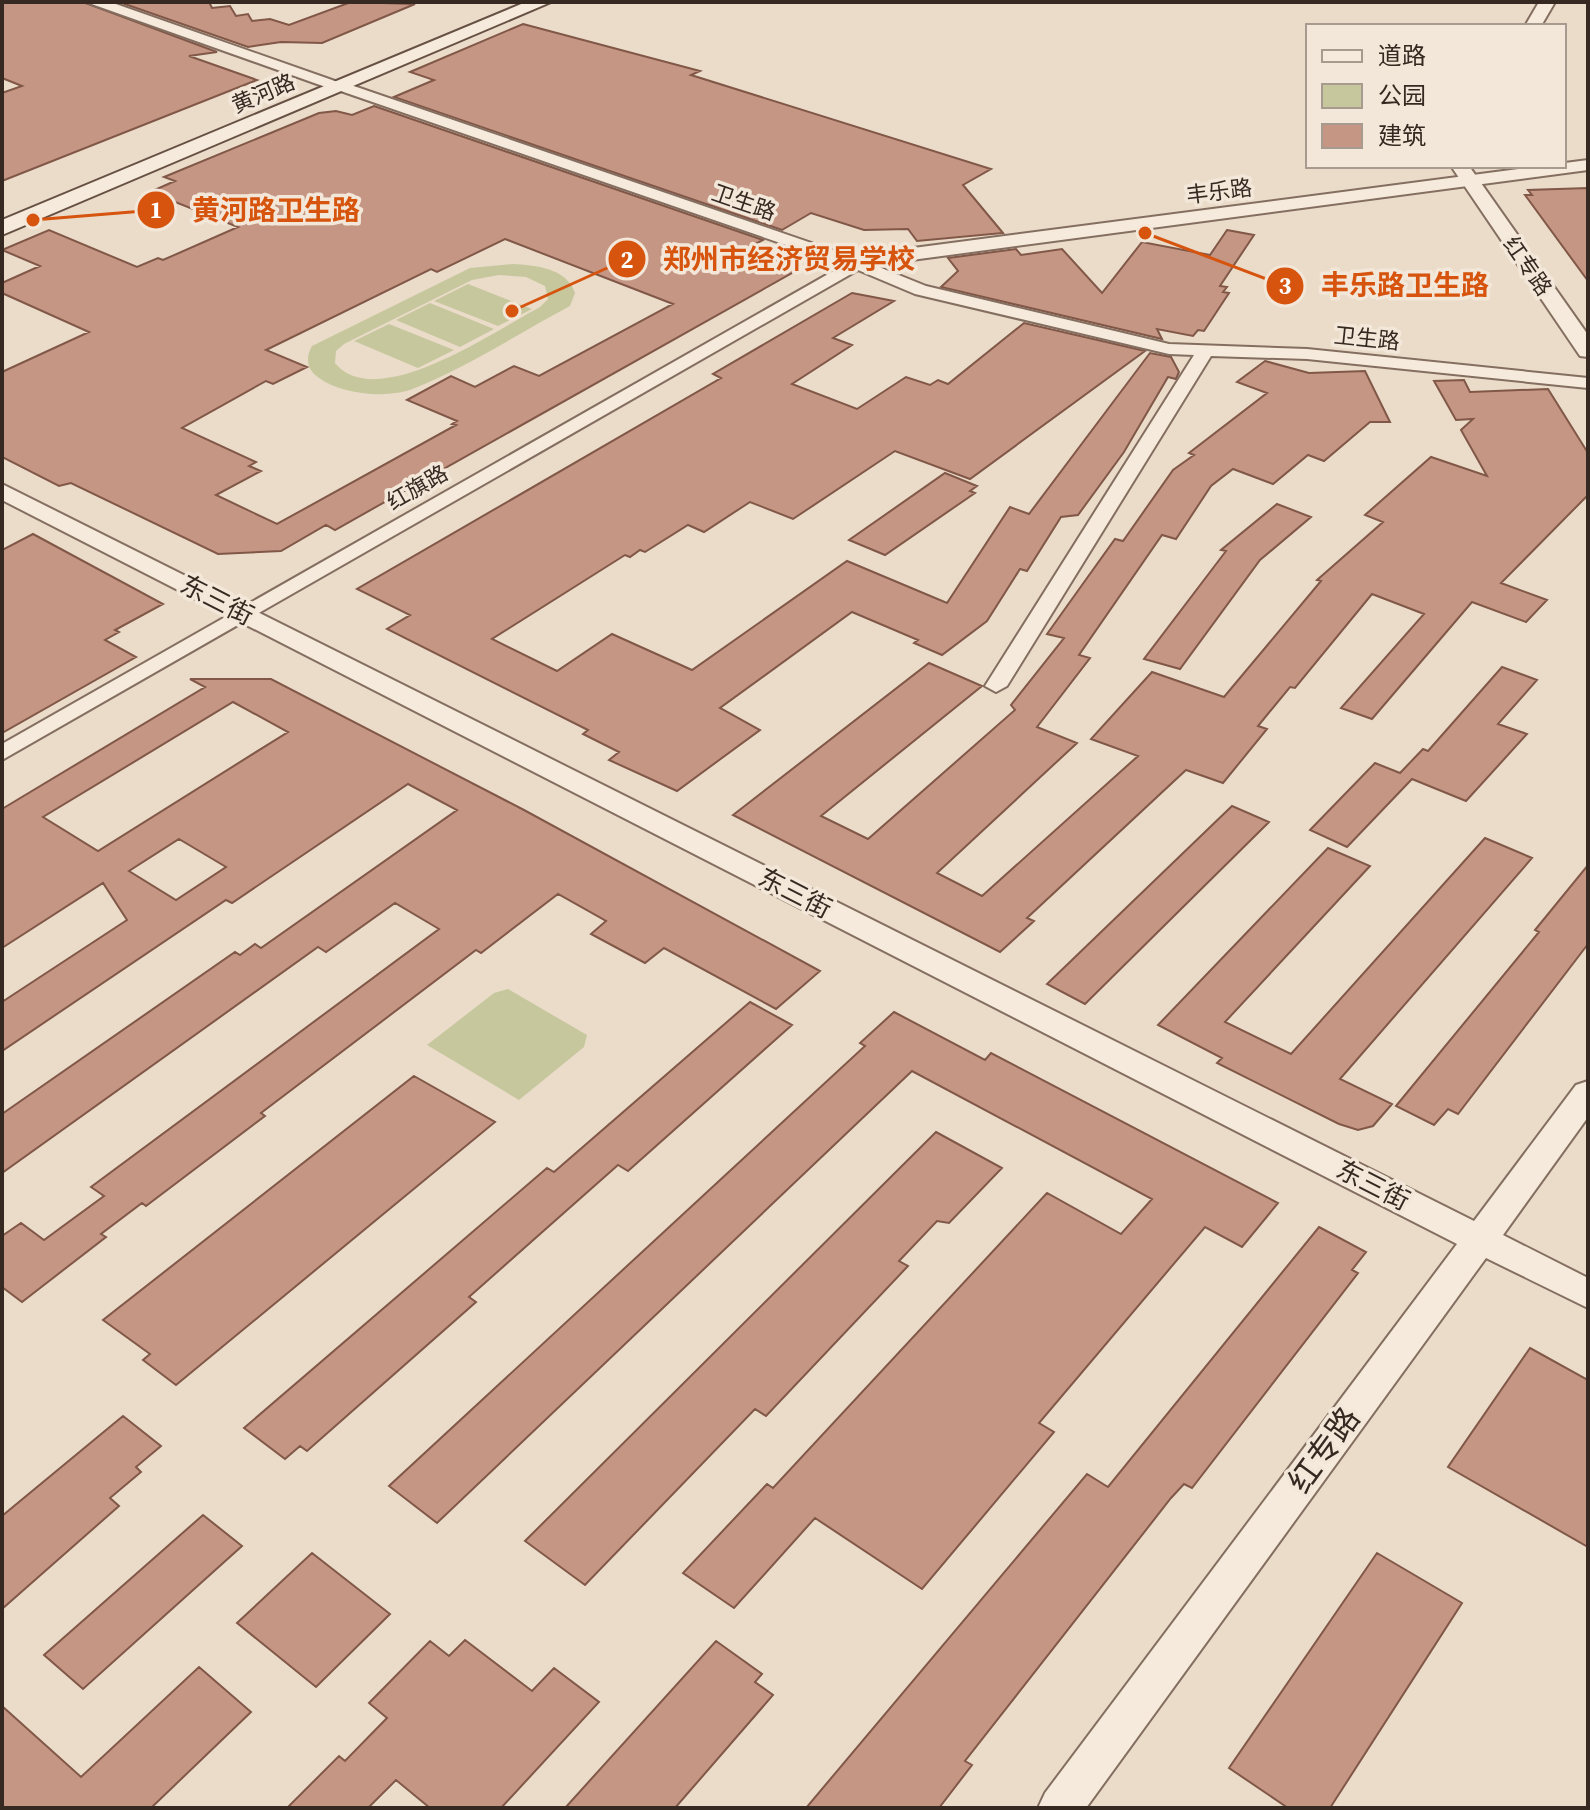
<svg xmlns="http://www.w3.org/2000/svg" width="1590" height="1810" font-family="'Source Serif 4','Noto Sans SC',serif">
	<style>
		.green { fill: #c7c79e; fill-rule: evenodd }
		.building { fill: #c49683; stroke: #815748; stroke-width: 2; fill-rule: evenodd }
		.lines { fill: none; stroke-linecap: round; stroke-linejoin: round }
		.minor-casing { stroke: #846e60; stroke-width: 4 }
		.tertiary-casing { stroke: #846e60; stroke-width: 4 }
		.secondary-casing { stroke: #665043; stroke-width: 4 }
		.minor { fill: #f5eadb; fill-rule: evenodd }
		.tertiary { fill: #f5eadb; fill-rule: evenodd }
		.secondary { fill: #f5eadb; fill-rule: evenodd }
		.labels { text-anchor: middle; stroke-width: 7; stroke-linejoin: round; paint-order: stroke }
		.far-street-label { font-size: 22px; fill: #362921; stroke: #f2e7d8 }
		.street-label { font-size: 26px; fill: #362921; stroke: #f2e7d8 }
		.near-street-label { font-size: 32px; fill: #362921; stroke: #f2e7d8 }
		.leader { fill: none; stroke: #d6540e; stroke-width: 3 }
		.callout-dot { fill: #d6540e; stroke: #f2e7d8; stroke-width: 3 }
		.mark-label { font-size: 24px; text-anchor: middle; font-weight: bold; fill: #fff }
		.callout-label { font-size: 28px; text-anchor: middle; font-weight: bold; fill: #d6540e; stroke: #f2e7d8; stroke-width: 7; stroke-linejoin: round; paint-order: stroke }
	</style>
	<rect width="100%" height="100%" fill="#eadcc9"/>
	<!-- green -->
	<path class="green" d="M513 264C535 265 567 268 575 293L570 306C519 333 468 367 415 388 389 399 342 395 319 378 307 370 305 358 312 346L470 268ZM499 275 526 277 545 286 548 299 540 307C496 330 377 414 335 363L336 351 344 344 472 280Z
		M468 284 532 309 498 326 434 301Z
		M430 303 494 329 460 347 396 320Z
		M389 324 454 350 418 368 354 341Z
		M508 989 587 1035 584 1047 519 1100 427 1045 494 993Z"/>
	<!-- building -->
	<path class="building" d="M2 2H83L217 52 189 56 257 80 2 181V93L22 86 2 78Z
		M119 2H209L212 8 230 6 236 16 248 14 252 21 270 19 289 25 351 2 415 4 322 43 281 42 248 47Z
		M523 24 700 71 691 75 991 169 963 185 1003 233 917 241 908 229 864 230 811 213 782 230 394 97 434 80 410 72Z
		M374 106 763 240 748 248 801 268 335 530 326 525 281 551 218 554 71 483 59 486 2 457V372L89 332 2 293V283L40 266 2 250 49 230 137 267 158 258 163 260 238 227 150 192 175 181 164 177 319 113 336 111 352 115ZM505 239 673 304 539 376 514 366 475 387 451 376 407 400 457 421 452 424 456 425 277 524 216 495 261 471 249 466 256 462 182 428 266 381 273 384 307 367 266 350 431 269 437 272Z
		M1588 188V281L1525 195H1532L1528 190Z
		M1227 230 1254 235 1220 286 1227 287 1223 292 1229 293 1204 331 1198 330 1193 336 1157 329 1162 339 941 287 958 271 948 258 1016 249 1021 255 1062 249 1102 293 1142 242 1210 255Z
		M852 293 894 301 833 338 852 345 792 384 857 409 906 377 930 385 938 380 948 384 1024 323 1145 351 970 479 895 451 793 519 750 502 704 532 688 525 645 552 640 550 630 557 625 555 492 639 557 671 612 634 692 670 847 561 947 603 1010 507 1029 514 1150 353 1171 357 1179 372 1176 379 1168 377 1124 452 1078 515 1061 517 1027 571 1020 569 987 621 942 655 914 643 918 640 852 612 720 708 760 730 677 791 609 760 619 752 583 734 588 730 387 629 410 615 357 589 721 378 713 374Z
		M1265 361 1309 373 1365 371 1390 422H1370L1324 461 1308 455 1273 484 1233 469 1211 486 1176 539 1162 535 1079 655 1090 658 1037 727 1077 743 937 873 982 896 1138 756 1091 739 1152 672 1224 697 1321 581 1317 580 1383 522 1365 515 1431 457 1487 476 1461 430 1473 419 1456 420 1434 381 1464 380 1470 392 1548 389 1588 453V495L1501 583 1547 600 1526 622 1472 602 1372 719 1341 708 1424 614 1372 594 1295 688 1290 687 1258 726 1267 729 1223 783 1186 770 1027 918 1034 921 1000 952 733 815 929 663 982 686 821 816 868 839 1015 710 1011 705 1064 638 1047 634 1115 539 1123 541 1173 470 1194 455 1189 453 1267 393 1237 382Z
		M945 473 977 486 970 491 975 493 885 555 849 540Z
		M1277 504 1311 517 1260 560 1180 669 1144 659 1226 551 1221 550Z
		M33 534 163 604 115 630 119 632 105 640 136 657 2 733V550Z
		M1502 667 1537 680 1498 724 1527 734 1466 801 1412 779 1347 847 1310 830 1375 763 1400 773 1423 749 1428 751Z
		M190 679H271L524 810 820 971 776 1009 664 948 645 963 591 934 606 921 558 894 481 953 476 950 261 1113 265 1116 146 1206 142 1203 101 1234 106 1237 22 1302 2 1287V1236L21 1223 44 1240 104 1196 91 1187 439 929 395 903 326 952 318 947 2 1173V1114L235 952 240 955 255 944 261 948 457 810 408 784 232 903 226 900 2 1051V1002L127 920 103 883 2 948V809L205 687ZM233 702 288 732 98 851 43 817ZM179 839 226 867 176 900 129 871Z
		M1232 806 1269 822 1085 1004 1047 984Z
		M1485 838 1532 858 1340 1079 1392 1104 1373 1126 1358 1130 1339 1124 1217 1063 1222 1058 1158 1025 1328 848 1370 866 1225 1022 1291 1054Z
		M1588 865V944L1458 1114 1448 1109 1434 1125 1396 1106 1539 932 1535 930Z
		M750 1002 792 1025 628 1171 618 1165 469 1297 476 1302 307 1451 300 1446 285 1459 244 1428 547 1168 554 1172Z
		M894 1012 985 1060 991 1053 1278 1203 1242 1247 1205 1227 1039 1423 1054 1432 922 1589 815 1518 734 1608 683 1573 767 1484 773 1488 1047 1193 1121 1234 1152 1199 912 1071 437 1523 389 1486 865 1046 860 1043Z
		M414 1076 495 1122 176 1385 143 1360 150 1354 103 1320Z
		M936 1132 1002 1168 949 1223 937 1221 899 1261 908 1266 766 1416 755 1409 585 1585 525 1541Z
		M1319 1227 1366 1252 1352 1270 1358 1273 1192 1488 1184 1484 1171 1498 965 1761 972 1765 939 1808H806L1087 1474 1108 1487Z
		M1530 1348 1588 1380V1547L1448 1467Z
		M123 1416 161 1446 136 1467 141 1472 110 1498 119 1506 2 1609V1516Z
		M203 1515 242 1546 83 1689 44 1655Z
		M312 1553 390 1614 316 1687 237 1623Z
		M1377 1553 1462 1603 1330 1808H1288L1229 1768Z
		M465 1640 532 1691 554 1668 599 1702 501 1808H430L396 1780 368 1808H287L339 1756 345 1761 387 1718 369 1703 430 1641 449 1656Z
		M716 1641 762 1674 755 1682 773 1695 675 1808H565Z
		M199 1667 251 1712 151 1808H2V1706L81 1777Z"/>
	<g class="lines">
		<defs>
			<path id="minor" d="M335 83H345L858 259 898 250 1588 160V170L874 265 926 286 1169 344 1307 349 1588 378V388L1307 359 1211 356 1007 686 996 692 985 686 1194 355 1169 354 915 294 858 270 2 760V744L844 265 335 89Z"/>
			<path id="tertiary" d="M86 2H110L349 86 340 91 334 90Z
				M1539 2H1555L1541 26H1525Z
				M1451 166H1469L1588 335V357L1580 356Z
				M2 484 1474 1221 1576 1085 1588 1081V1117L1503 1235 1588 1278V1308L1486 1258 1086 1808H1038L1045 1793 1457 1244 2 500Z"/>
			<path id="secondary" d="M526 2H551L2 235V220Z"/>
		</defs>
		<!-- minor casing -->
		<use href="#minor" class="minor-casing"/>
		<!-- tertiary casing -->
		<use href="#tertiary" class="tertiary-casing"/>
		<!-- secondary casing -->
		<use href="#secondary" class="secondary-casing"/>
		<!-- minor -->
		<use href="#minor" class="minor"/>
		<!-- tertiary -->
		<use href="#tertiary" class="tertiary"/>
		<!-- secondary -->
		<use href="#secondary" class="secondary"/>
	</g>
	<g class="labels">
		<!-- far-street labels -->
		<g class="far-street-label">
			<text transform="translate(263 93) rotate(-23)" y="8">黄河路</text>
			<text transform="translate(1219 191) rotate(-7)" y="8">丰乐路</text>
			<text transform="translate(744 202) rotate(19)" y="8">卫生路</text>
			<text transform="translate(1528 266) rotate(55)" y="8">红专路</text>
			<text transform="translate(1367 338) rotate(6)" y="8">卫生路</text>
			<text transform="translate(417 487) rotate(-30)" y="8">红旗路</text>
		</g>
		<!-- street labels -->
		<g class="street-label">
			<text transform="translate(217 600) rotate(27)" y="9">东三街</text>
			<text transform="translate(795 893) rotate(27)" y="9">东三街</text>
			<text transform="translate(1373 1185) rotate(27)" y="9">东三街</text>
		</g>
		<!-- near-street labels -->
		<g class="near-street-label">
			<text transform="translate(1324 1450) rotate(-54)" y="11">红专路</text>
		</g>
	</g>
	<!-- callouts -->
	<path class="leader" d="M33 220L156 210M512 311L627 259M1145 233L1285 286"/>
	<g class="callout-dot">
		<circle cx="33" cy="220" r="8"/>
		<circle cx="512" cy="311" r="8"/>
		<circle cx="1145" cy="233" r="8"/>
		<circle cx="156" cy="210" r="20"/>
		<circle cx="627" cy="259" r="20"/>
		<circle cx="1285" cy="286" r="20"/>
	</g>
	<g class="mark-label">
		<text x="156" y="218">1</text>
		<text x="627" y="268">2</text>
		<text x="1285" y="294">3</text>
	</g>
	<g class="callout-label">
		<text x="276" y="220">黄河路卫生路</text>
		<text x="789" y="269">郑州市经济贸易学校</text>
		<text x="1405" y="295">丰乐路卫生路</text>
	</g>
	<!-- border -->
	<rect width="1590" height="1810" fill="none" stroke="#362921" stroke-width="8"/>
	<!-- legend -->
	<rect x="1306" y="24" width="260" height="144" fill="#f2e7d8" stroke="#a79b8f" stroke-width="2"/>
	<rect x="1322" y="50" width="40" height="12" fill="#f5eadb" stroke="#a79b8f" stroke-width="2"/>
	<text x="1378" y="64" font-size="24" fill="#362921">道路</text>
	<rect x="1322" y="84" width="40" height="24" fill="#c7c79e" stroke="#a79b8f" stroke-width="2"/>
	<text x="1378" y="104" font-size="24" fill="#362921">公园</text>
	<rect x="1322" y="124" width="40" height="24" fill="#c49683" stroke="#a79b8f" stroke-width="2"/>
	<text x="1378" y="144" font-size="24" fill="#362921">建筑</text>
</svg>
